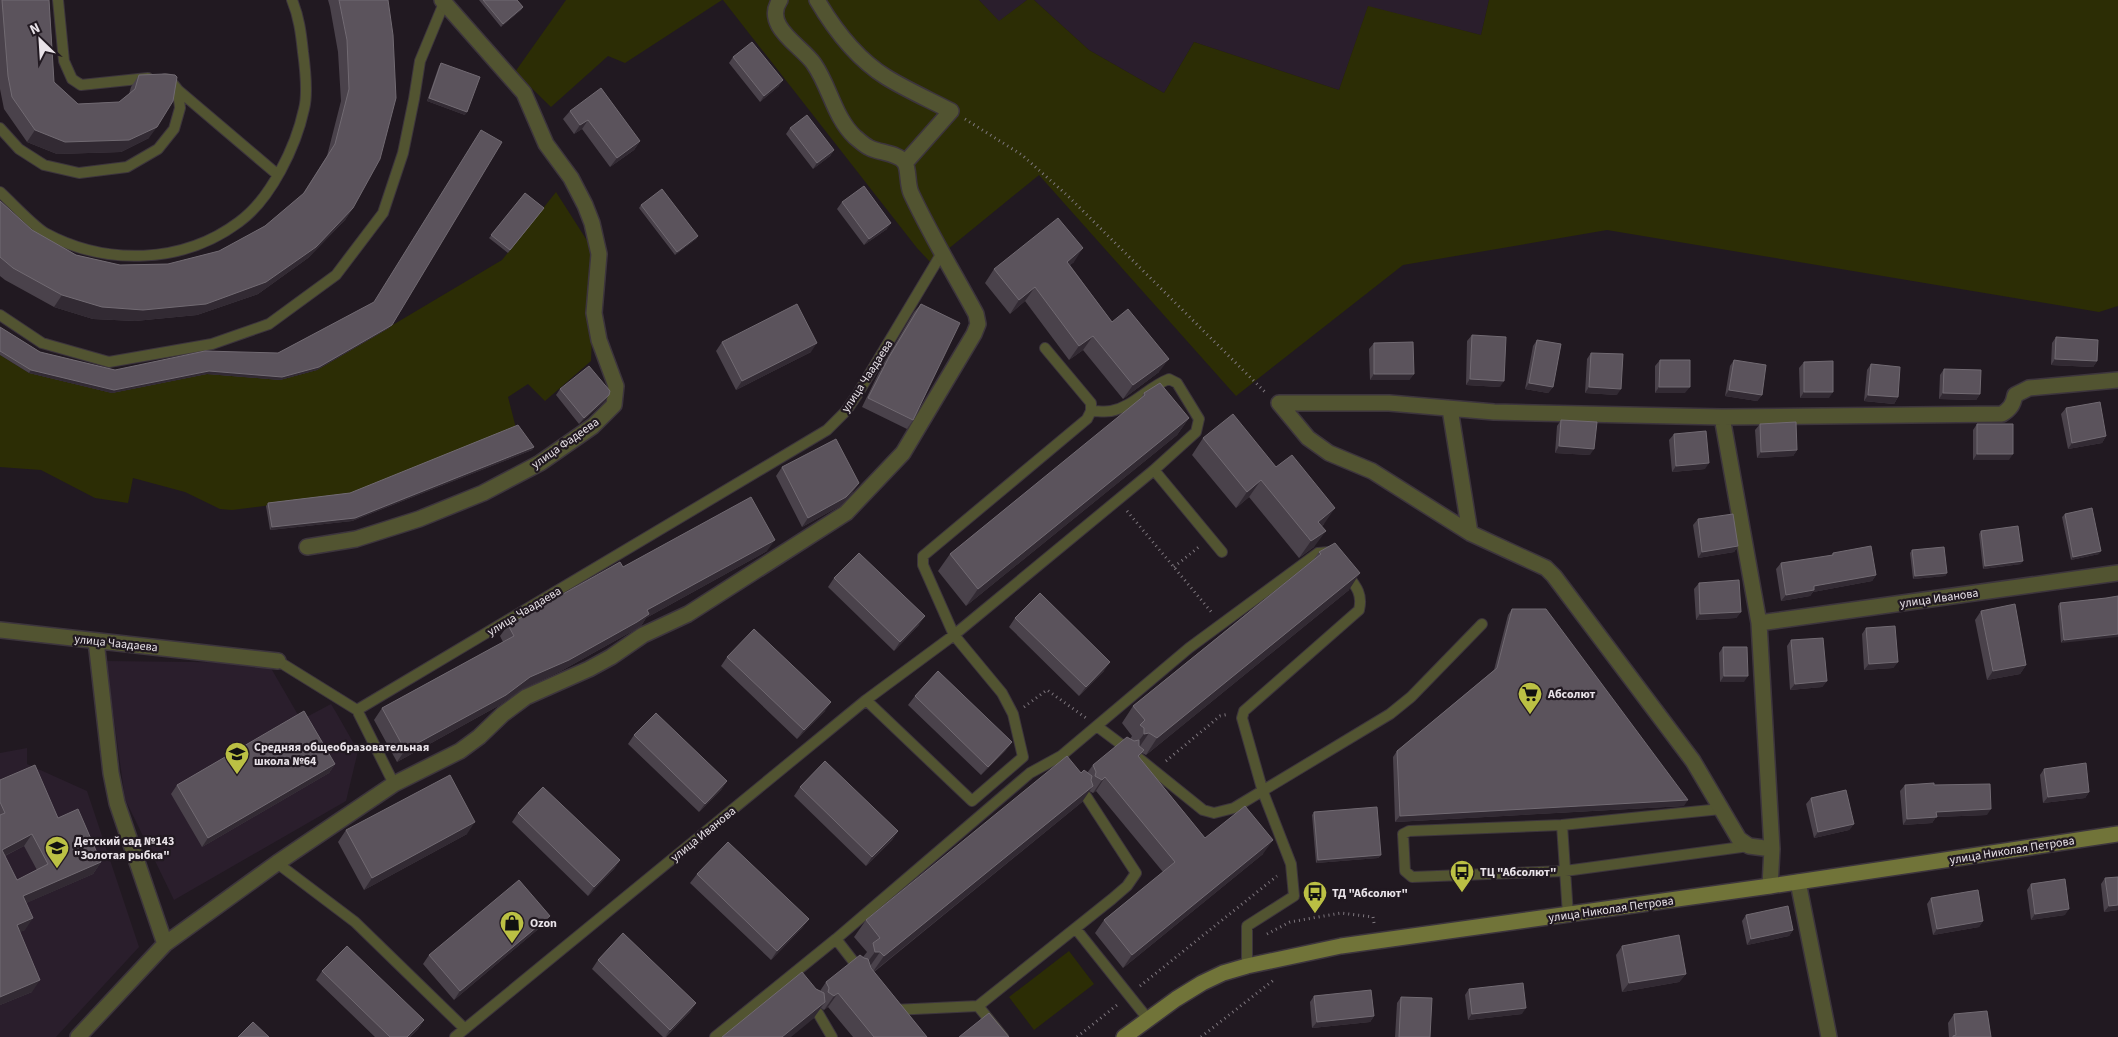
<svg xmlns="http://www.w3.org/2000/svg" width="2118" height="1037" font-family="'Source Sans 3',sans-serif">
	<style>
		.built { fill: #2a1e2c }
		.green { fill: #2c2d05 }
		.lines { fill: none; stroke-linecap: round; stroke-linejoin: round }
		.lane-casing { stroke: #3d353d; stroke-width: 12 }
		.street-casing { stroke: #3d353d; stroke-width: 18 }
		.secondary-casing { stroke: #3d353d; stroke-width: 18 }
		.path { stroke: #7e777e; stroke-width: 3; stroke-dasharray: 1 4; stroke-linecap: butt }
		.lane { stroke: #525431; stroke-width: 10 }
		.street { stroke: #525431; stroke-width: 15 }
		.secondary { stroke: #717439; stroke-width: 15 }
		.wall { fill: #4a424b; fill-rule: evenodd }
		.shaded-wall { fill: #322a33 }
		.building { fill: #5b535c; stroke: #716a72; fill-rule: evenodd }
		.labels { text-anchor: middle; stroke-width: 4.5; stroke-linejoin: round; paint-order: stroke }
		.street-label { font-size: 12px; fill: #e8e2e8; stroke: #211921 }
		.poi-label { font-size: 12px; font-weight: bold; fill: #e8e2e8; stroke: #211921; text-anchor: start }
	</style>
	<rect width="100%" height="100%" fill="#211921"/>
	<!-- built -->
	<path class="built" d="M979 0H1027L999 22Z
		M1034 0H1489L1481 35 1368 7 1339 90 1194 42 1164 93 1089 50Z
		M106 661 268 663 301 720 331 704 337 714 358 751 346 801 174 900 125 799Z
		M27 748V764L87 791 139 947 56 1037H0V753Z"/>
	<!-- green -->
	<path class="green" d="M566 0H722L625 63 608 56 551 107 515 72Z
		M723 0H979L999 21 1027 0H1034L1089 50 1164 93 1194 42 1339 90 1368 6 1481 35 1489 0H2118V306L2099 312 1607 230 1403 265 1236 396 1039 175 931 263 917 248Z
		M556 192 595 253 591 361 545 401 528 384 508 397 516 428 347 496 232 510 220 509 185 492 133 478 128 503 95 498 41 470 0 467V355L29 373 112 393 207 374 280 380 317 370 502 260Z
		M1069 951 1094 984 1034 1030 1009 997Z"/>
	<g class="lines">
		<defs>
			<path id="lane" d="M58 0 64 61 72 79 81 85 148 78
				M178 90 278 175
				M0 128 19 149 44 165 79 173 127 167 158 149 174 129 180 108 178 90 170 80 165 79
				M0 192C12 203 32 225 45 233 106 266 183 264 239 222 271 199 296 146 304 109 308 94 305 67 303 52 301 33 299 17 292 0
				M0 315 42 343 109 362 212 344 269 324 336 275 383 213 403 153 414 99 420 61 444 3
				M1091 411C1098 411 1105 412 1111 411 1133 407 1148 387 1169 379L1177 383 1199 419 1196 432 1154 470
				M278 661 357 710 827 430 846 411 857 395 943 251
				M866 700 972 801 1023 757 1013 714 1002 693 954 635 923 565V556L1087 419 1091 411V403L1045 348
				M357 710 394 784
				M1098 727 1126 748
				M1136 756 1203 810 1214 813 1234 808 1390 714 1411 697 1482 624
				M1562 825 1409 831 1403 834 1405 871 1412 877 1565 871 1749 846
				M277 863 355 922 465 1029
				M1568 915 1562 825 1721 809
				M1076 929 1148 1019
				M836 939 857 966
				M1247 966V926L1294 896 1291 864 1263 792 1242 718 1244 711 1359 610C1363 594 1356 586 1346 573
				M978 1006 1112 899 1127 886 1136 873 1086 796
				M892 1009 893 1010 978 1006 1003 1037
				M818 1013 832 1037
				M455 1037 866 700 954 635 1154 470 1222 552
				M715 1037 836 939 1030 773 1061 756 1189 648 1318 553 1329 552 1331 554"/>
			<path id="street" d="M817 0C834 29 857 59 886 77 907 90 930 100 951 111L905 163
				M1279 403H1389L1494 412 1722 417 2002 414C2010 409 2013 405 2015 395L2029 388 2118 380
				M1279 403 1308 438 1329 453 1372 471 1470 533 1546 568 1554 576 1693 761 1739 839 1749 846 1772 849
				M1450 409 1470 533
				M1722 417 1759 623 1772 849 1770 886
				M307 547 356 539 419 519 483 493 540 463 593 426 614 405 616 386 599 340 594 313 599 254 592 223 585 205 571 178 546 144 524 93 442 0
				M1759 623 2118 573
				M0 630 278 661
				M1798 882 1829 1037
				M165 944 277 863 394 784 460 751 479 737 503 714 526 697 589 669 611 657 643 635 688 614 846 513 903 453 974 334 978 324 976 314C955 275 930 234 911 193 907 184 909 170 905 163 899 153 880 153 870 148 865 146 860 141 855 137 834 117 830 87 814 64 802 46 762 26 780 0
				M78 1037 165 944 117 803 111 773 96 641"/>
			<path id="secondary" d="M1124 1037 1176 999 1202 983 1223 973 1247 966 1341 946 1770 886 2118 834"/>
		</defs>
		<!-- lane casing -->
		<use href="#lane" class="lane-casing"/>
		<!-- street casing -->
		<use href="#street" class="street-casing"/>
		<!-- secondary casing -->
		<use href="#secondary" class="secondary-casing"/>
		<!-- path -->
		<path class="path" d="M965 119 1022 155 1068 196 1266 393
			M1127 511 1213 614
			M1174 567 1200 546
			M1024 707 1047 690 1086 718
			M1166 761 1220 716 1229 714
			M1267 934 1290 922 1341 913 1373 917 1374 923
			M1140 986 1277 876
			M1077 1037 1117 1005
			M1201 1037 1275 979"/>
		<!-- lane -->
		<use href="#lane" class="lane"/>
		<!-- street -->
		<use href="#street" class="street"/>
		<!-- secondary -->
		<use href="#secondary" class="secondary"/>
	</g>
	<!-- wall -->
	<path class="wall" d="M0 0H49L54 82 78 104 119 102 129 94 131 87 139 75 149 138 121 152 57 154 27 142 4 109 0 89Z
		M328 0H388L353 208 345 220 308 258 258 294 197 315 135 321 93 319 54 307 5 280 0 276V201L32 230 76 255 120 265 168 264 219 251 265 226 302 195 327 156 341 101 338 52 330 7Z
		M479 0H517L523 7 521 10 501 27Z
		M733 57 779 86 760 102 729 63Z
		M441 63 465 115 427 101 439 66Z
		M570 111 640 141 634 150 610 167 582 129 574 134 563 119Z
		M790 128 834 150 830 156 813 169 786 134Z
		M525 193 544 208 508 253 489 238Z
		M842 202 887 229 864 245 837 209Z
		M641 205 698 236 696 239 675 255 639 208Z
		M1074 262 1070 265 1112 322 1159 372 1123 399 1083 350 1069 360 1025 301 1010 314 985 283 994 269Z
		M374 303 389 328 317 370 280 380 207 374 112 393 29 373 0 355V327L40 352 115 370 278 353Z
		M921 304 913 420 907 429 862 407 882 366 914 312Z
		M1472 335 1500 387 1466 385 1467 341Z
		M2056 337 2097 361 2093 367 2051 365 2052 343Z
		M1537 340 1553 387 1548 393 1525 389 1533 346Z
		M722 342 811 352 736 390 716 351Z
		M1374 343 1414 374 1409 380H1370L1369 349Z
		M1591 353 1617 395 1585 393 1587 359Z
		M1660 360 1685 393H1655V366Z
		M1734 360 1762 395 1757 401 1725 396 1730 366Z
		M1804 362 1829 398H1800L1799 368Z
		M1871 364 1898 397 1894 404 1864 401 1867 370Z
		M1944 369 1980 394 1976 400 1939 399 1940 375Z
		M560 389 605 401 579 424 556 395Z
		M1144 393 1189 418 1177 435 966 606 938 571 950 554 1139 401Z
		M2066 408 2106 436 2102 443 2068 449 2061 414Z
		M1561 420 1590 455 1555 453 1557 426Z
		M1760 424 1797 450 1793 456 1757 458 1755 430Z
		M1977 424 2009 460H1973V430Z
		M1674 434 1705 469 1672 472 1669 440Z
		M1203 438 1324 524 1322 526 1314 547 1299 558 1249 497 1236 508 1192 455Z
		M534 447 532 450 352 521 270 530 266 506 268 503 350 493Z
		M782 467 853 492 840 506 802 527 776 476Z
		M2065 514 2099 554 2071 560 2062 517Z
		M1698 519 1738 546 1734 552 1698 558 1693 525Z
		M1981 531 2021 564 1983 569 1979 534Z
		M1912 550 1947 573 1945 576 1913 579 1910 553Z
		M767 551 646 618 641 626 629 633 561 671 522 689 498 706 397 762 374 720 382 708 503 642 500 636 508 625 623 567Z
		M1319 552 1349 590 1146 755 1142 753 1139 757 1205 838 1263 854 1123 968 1095 933 1104 920 1163 872 1096 791 1093 793 1089 791 1082 802 874 972 927 1037H853L828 1007 824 1010 821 1008 813 1019 816 989 820 991 826 982 863 957 867 952 854 937 866 920 1081 773H1087L1093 765 1130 739 1132 736 1122 723 1133 706 1314 559Z
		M1833 553 1876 575 1872 581 1813 592 1810 596 1781 601 1776 569 1781 563 1831 556Z
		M834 578 919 625 894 651 828 587Z
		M1699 583 1741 612 1736 618 1696 620 1694 589Z
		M2106 598 2061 643 2058 606 2060 603Z
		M1512 609 1684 806 1395 822 1393 757 1397 751 1494 670 1508 615Z
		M1981 611 2026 665 2020 674 1987 680 1975 620Z
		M1015 618 1104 671 1079 696 1009 627Z
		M1866 628 1898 662 1893 668 1864 670 1862 634Z
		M1791 640 1827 681 1822 687 1790 690 1787 646Z
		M1723 647 1744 682H1720L1719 653Z
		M727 657 825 711 797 739 721 666Z
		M915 696 1012 742 1005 751 981 775 908 705Z
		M634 735 727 781 721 790 699 812 628 744Z
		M335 764 329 773 202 847 171 794 177 785Z
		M2044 769 2089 792 2085 798 2043 803 2040 775Z
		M0 780 58 818 101 862 93 874 26 903 25 930 19 932 32 992 0 1005ZM24 846 37 870 17 880 5 856Z
		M1905 785H1934L1987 815 1936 817 1932 823 1903 825 1900 791Z
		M800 787 898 831 892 840 866 866 794 796Z
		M1811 798 1854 824 1849 830 1814 838 1806 804Z
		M1314 812 1381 855 1378 858 1316 863 1312 815Z
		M518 813 620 860 614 869 588 896 512 822Z
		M346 830 467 834 364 890 338 842Z
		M697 874 809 919 802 928 771 960 690 883Z
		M2118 877V910L2104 912 2101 884 2105 878Z
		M2031 884 2065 915 2031 920 2027 890Z
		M1931 898 1983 921 1979 927 1933 935 1927 904Z
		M1746 915 1793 930 1789 936 1747 945 1742 921Z
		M543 925 454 1000 423 964 429 955Z
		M1622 946 1686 974 1679 982 1622 992 1616 955Z
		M598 960 696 1003 690 1012 666 1037H663L592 969Z
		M322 971 424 1020 418 1029 410 1037H375L316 980Z
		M1469 989 1522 1014 1468 1020 1465 995Z
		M1314 996 1374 1016 1370 1022 1312 1028 1310 1002Z
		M1401 997 1430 1037H1395L1397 1003Z
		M1954 1014 1991 1037H1949L1948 1023Z"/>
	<!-- shaded-wall -->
	<path class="shaded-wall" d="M523 7 521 10 501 27 503 24Z
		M783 80 779 86 760 102 764 96Z
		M429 98 467 112 465 115 427 101Z
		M588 120 582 129 574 134 580 125Z
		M157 127 149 138 121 152 57 154 27 142 35 130Z
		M640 141 634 150 610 167 617 158Z
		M834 150 830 156 813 169 817 163Z
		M353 208 345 220 308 258 258 294 197 315 135 321 93 319 54 307 62 295 102 307Z
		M891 223 887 229 864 245 869 239Z
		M698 236 696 239 675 255 677 252Z
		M1083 248 1074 262 1057 275 1067 262Z
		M1035 287 1025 301 1010 314 1019 300Z
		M392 325 389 328 317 370 280 380 207 374 112 393 29 373 31 370 209 371Z
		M1093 336 1083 350 1069 360 1079 346Z
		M817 343 811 352 736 390 742 381Z
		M1169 359 1159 372 1123 399 1133 385Z
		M2055 359 2097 361 2093 367 2051 365Z
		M1374 374H1414L1409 380H1370Z
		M1470 379 1504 381 1500 387 1466 385Z
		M1529 383 1553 387 1548 393 1525 389Z
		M1589 387 1621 389 1617 395 1585 393Z
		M1659 387H1690L1685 393H1655Z
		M1729 390 1762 395 1757 401 1725 396Z
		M1804 392H1833L1829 398H1800Z
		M1943 393 1980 394 1976 400 1939 399Z
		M609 395 605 401 579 424 584 418Z
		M1868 395 1898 397 1894 404 1864 401Z
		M1189 418 1177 435 966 606 978 589Z
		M2106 436 2102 443 2068 449 2072 443Z
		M1559 446 1594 449 1590 455 1555 453Z
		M534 447 532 450 352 521 270 530 272 527Z
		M1797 450 1793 456 1757 458 1761 452Z
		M1977 454H2013L2009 460H1973Z
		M1709 463 1705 469 1672 472 1676 466Z
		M1261 480 1249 497 1236 508 1247 492Z
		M859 483 853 492 840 506 802 527 808 518Z
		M1335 508 1324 524 1307 538 1318 522Z
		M1326 531 1314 547 1299 558 1311 541Z
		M775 540 767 551 646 618 641 626 629 633 561 671 522 689 498 706 397 762 405 750 530 677 647 610Z
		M1738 546 1734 552 1698 558 1702 552Z
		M2101 551 2099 554 2071 560 2073 557Z
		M2023 561 2021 564 1983 569 1985 566Z
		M1360 573 1349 590 1146 755 1157 738Z
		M1947 573 1945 576 1913 579 1915 576Z
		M1876 575 1872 581 1813 592 1810 596 1781 601 1786 595 1814 586Z
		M1741 612 1736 618 1696 620 1700 614Z
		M925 616 919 625 894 651 900 642Z
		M2118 634V637L2061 643 2064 640Z
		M1110 662 1104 671 1079 696 1086 687Z
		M1898 662 1893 668 1864 670 1869 664Z
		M2026 665 2020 674 1987 680 1993 671Z
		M1724 676H1748L1744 682H1720Z
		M1827 681 1822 687 1790 690 1795 684Z
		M831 702 825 711 797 739 804 730Z
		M1149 733 1138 749 1132 750 1144 734Z
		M1012 742 1005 751 981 775 988 767Z
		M335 764 329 773 202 847 208 838Z
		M1105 777 1096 791 1093 793 1102 780Z
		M727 781 721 790 699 812 705 804Z
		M1093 786 1082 802 872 973 884 956Z
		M2089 792 2085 798 2043 803 2048 797Z
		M1688 800 1684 806 1395 822 1400 816Z
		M1991 809 1987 815 1936 817 1932 823 1903 825 1907 819 1936 812Z
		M475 822 467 834 364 890 372 878Z
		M1854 824 1849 830 1814 838 1818 832Z
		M898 831 892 840 866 866 872 857Z
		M32 834 24 846 0 858 2 850Z
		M1273 840 1263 854 1123 968 1132 955Z
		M1381 855 1378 858 1316 863 1318 860Z
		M620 860 614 869 588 896 594 887Z
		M101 862 93 874 15 908 23 896Z
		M2118 905V910L2104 912 2109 906Z
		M2069 909 2065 915 2031 920 2035 914Z
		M550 916 543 925 454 1000 460 991Z
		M33 918 25 930 8 937 17 925Z
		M809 919 802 928 771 960 777 951Z
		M1983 921 1979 927 1933 935 1937 929Z
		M1793 930 1789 936 1747 945 1751 939Z
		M875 952H880L868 969 863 968Z
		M1686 974 1679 982 1622 992 1629 983Z
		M40 980 32 992 0 1005V997Z
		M838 993 828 1007 824 1010 834 996Z
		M825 1002 813 1019 791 1037H782Z
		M696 1003 690 1012 665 1037 670 1030Z
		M1526 1008 1522 1014 1468 1020 1472 1014Z
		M1374 1016 1370 1022 1312 1028 1317 1022Z
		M424 1020 418 1029 410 1037H407Z"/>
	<!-- building -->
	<path class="building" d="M2 0H49L54 82 78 104 119 102 135 89 139 75 165 74 175 75 177 77 173 101 157 127 129 140 65 142 35 130 12 97 8 76Z
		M339 0H388L393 35 396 98 380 159 353 208 316 247 266 282 206 304 143 310 102 307 62 295 13 268 0 257V201L32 230 76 255 120 265 168 264 219 251 265 226 304 193 335 144 349 89 347 40Z
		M483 0H517L523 7 503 24Z
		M752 42 783 80 764 96 733 57Z
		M441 63 480 77 467 112 429 98Z
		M601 88 640 141 617 158 588 120 580 125 570 111Z
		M807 115 834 150 817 163 790 128Z
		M481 130 502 142 392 325 319 367 282 377 209 371 114 390 31 370 0 351V327L40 352 115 370 205 351 278 353 374 302Z
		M864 186 891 223 869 239 842 202Z
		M662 189 698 236 677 252 641 205Z
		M525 193 544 208 510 250 491 235Z
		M1058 218 1083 248 1067 262 1112 322 1128 309 1169 359 1133 385 1093 336 1079 346 1035 287 1019 300 994 269Z
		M797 304 817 343 742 381 722 342Z
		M921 304 960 323 913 420 868 398 889 357Z
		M1472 335 1506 337 1504 381 1470 379Z
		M2056 337 2098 340 2097 361 2055 359Z
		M1537 340 1561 344 1553 387 1529 383Z
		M1413 342 1414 374H1374V343Z
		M1591 353 1623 354 1621 389 1589 387Z
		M1660 360H1690V387H1659Z
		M1734 360 1766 365 1762 395 1729 390Z
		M1833 361V392H1804V362Z
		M1871 364 1900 367 1898 397 1868 395Z
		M589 366 610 391 609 395 584 418 560 389Z
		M1944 369 1981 370 1980 394 1943 393Z
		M1160 383 1189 418 978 589 950 554 1145 395 1144 393Z
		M2100 402 2106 436 2072 443 2066 408Z
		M1233 414 1276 467 1292 455 1335 508 1318 522 1326 531 1311 541 1261 480 1247 492 1203 438Z
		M1561 420 1597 422 1594 449 1559 446Z
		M1796 422 1797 450 1761 452 1760 424Z
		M1977 424H2013V454H1977Z
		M518 425 534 447 355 518 272 527 268 503 350 493Z
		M1706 431 1709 463 1676 466 1674 434Z
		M836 439 859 483 846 497 808 518 782 467Z
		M751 497 775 540 647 610 649 614 637 622 569 660 530 677 506 695 405 750 382 708 514 636 508 625 620 562 623 567Z
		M2092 508 2101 551 2073 557 2065 514Z
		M1733 514 1738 546 1702 552 1698 519Z
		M2018 526 2023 561 1985 566 1981 531Z
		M1335 543 1360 573 1157 738 1149 733 1144 734V728L1140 725 1145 720 1133 706 1321 554 1319 552Z
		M1871 546 1876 575 1814 586V590L1786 595 1781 563 1833 555V553Z
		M1944 547 1947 573 1915 576 1912 550Z
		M859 553 925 616 900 642 834 578Z
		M1739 580 1741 612 1700 614 1699 583Z
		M1040 593 1110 662 1086 687 1015 618Z
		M2118 596V634L2064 640 2060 603 2106 598Z
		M2015 604 2026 665 1993 671 1981 611Z
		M1512 609H1546L1688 800 1400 816 1397 751 1497 668Z
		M1895 626 1898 662 1869 664 1866 628Z
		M754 629 831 702 804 730 727 657Z
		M1823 638 1827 681 1795 684 1791 640Z
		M1723 647H1747L1748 676H1724Z
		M938 671 1012 742 988 767 915 696Z
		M304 711 335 764 208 838 177 785Z
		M656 713 727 781 705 804 634 735Z
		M1127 737 1134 741 1139 740V746L1144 750 1138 756 1205 838 1245 806 1273 840 1132 955 1104 920 1175 862 1105 777 1102 780 1095 776 1096 772 1093 765Z
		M1067 756 1081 773 1084 770 1092 776 1091 780 1093 786 884 956 880 952H875L873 943 880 938 866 920Z
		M825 761 898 831 872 857 800 787Z
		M2086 763 2089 792 2048 797 2044 769Z
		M35 765 58 818 78 809 101 862 23 896 33 918 17 925 40 980 0 997V815L5 813 0 802V780ZM32 834 48 864 17 880 2 850Z
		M450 775 475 822 372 878 346 830Z
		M1934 783V785L1990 784 1991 809 1936 812 1937 817 1907 819 1905 785Z
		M543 787 620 860 594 887 518 813Z
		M1846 790 1854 824 1818 832 1811 798Z
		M1377 807 1381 855 1318 860 1314 812Z
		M728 842 809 919 777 951 697 874Z
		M2118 877V905L2109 906 2105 878Z
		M2065 879 2069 909 2035 914 2031 884Z
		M519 880 550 916 460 991 429 955Z
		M1978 890 1983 921 1937 929 1931 898Z
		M1788 906 1793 930 1751 939 1746 915Z
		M623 933 696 1003 670 1030 598 960Z
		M1679 935 1686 974 1629 983 1622 946Z
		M347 946 424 1020 407 1037H390L322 971Z
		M860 955 864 958 868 959 871 968 927 1037H874L838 993 834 996 828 992 829 988 826 982Z
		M802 972 816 989 824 993 825 1002 782 1037H722Z
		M1523 983 1526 1008 1472 1014 1469 989Z
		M1371 990 1374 1016 1317 1022 1314 996Z
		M1401 997 1432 998 1430 1037H1399Z
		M1987 1011 1991 1037H1953V1036L1956 1035 1954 1014Z
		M989 1013 1009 1037H959Z
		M253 1022 269 1037H238Z"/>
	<!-- icons -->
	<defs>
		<symbol id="supermarket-pin" viewBox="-11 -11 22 30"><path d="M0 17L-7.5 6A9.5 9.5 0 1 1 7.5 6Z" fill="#bbc044" stroke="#211921"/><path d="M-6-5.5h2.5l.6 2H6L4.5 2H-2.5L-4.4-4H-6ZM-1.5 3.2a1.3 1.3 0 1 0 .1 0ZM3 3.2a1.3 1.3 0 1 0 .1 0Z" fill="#111"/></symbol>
		<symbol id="school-pin" viewBox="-11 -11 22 30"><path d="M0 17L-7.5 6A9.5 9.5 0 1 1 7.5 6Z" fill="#bbc044" stroke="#211921"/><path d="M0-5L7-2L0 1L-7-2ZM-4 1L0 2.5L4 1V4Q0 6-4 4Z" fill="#111"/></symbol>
		<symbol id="bus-pin" viewBox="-11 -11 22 30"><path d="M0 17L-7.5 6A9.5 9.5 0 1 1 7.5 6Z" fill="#bbc044" stroke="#211921"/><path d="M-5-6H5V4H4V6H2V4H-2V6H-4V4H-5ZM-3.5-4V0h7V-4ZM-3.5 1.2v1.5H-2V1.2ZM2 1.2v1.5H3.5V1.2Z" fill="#111"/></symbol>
		<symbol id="shop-pin" viewBox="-11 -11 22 30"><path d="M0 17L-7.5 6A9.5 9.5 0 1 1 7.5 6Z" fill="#bbc044" stroke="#211921"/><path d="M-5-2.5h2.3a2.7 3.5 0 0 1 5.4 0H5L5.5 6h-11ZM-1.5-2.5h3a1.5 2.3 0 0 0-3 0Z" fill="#111"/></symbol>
	</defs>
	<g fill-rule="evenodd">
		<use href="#supermarket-pin" x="1516" y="680" width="28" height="38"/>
		<use href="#school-pin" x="223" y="740" width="28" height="38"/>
		<use href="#school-pin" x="43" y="834" width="28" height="38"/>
		<use href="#bus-pin" x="1448" y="858" width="28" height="38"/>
		<use href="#bus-pin" x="1301" y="879" width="28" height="38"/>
		<use href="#shop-pin" x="498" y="909" width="28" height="38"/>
	</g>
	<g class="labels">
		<!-- street labels -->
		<g class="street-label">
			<text transform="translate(867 376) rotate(-57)" y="4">улица Чаадаева</text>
			<text transform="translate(565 443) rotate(-35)" y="4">улица Фадеева</text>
			<text transform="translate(1939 598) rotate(-8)" y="4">улица Иванова</text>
			<text transform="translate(524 611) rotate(-31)" y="4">улица Чаадаева</text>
			<text transform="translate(116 643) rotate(6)" y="4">улица Чаадаева</text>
			<text transform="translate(703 834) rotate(-39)" y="4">улица Иванова</text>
			<text transform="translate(2012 850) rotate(-9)" y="4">улица Николая Петрова</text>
			<text transform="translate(1611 909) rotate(-8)" y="4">улица Николая Петрова</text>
		</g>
		<!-- poi labels -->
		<g class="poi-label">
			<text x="1548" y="698">Абсолют</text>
			<text x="254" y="751">Средняя общеобразовательная<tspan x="254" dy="14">школа №64</tspan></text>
			<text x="74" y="845">Детский сад №143<tspan x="74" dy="14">"Золотая рыбка"</tspan></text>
			<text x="1480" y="876">ТЦ "Абсолют"</text>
			<text x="1332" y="897">ТД "Абсолют"</text>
			<text x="530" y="927">Ozon</text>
		</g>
	</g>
	<!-- north arrow -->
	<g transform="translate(40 40) rotate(335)" stroke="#211921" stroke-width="4" paint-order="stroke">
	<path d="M0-4L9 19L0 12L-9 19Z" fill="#e8e2e8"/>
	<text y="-8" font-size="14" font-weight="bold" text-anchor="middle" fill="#e8e2e8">N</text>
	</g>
</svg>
